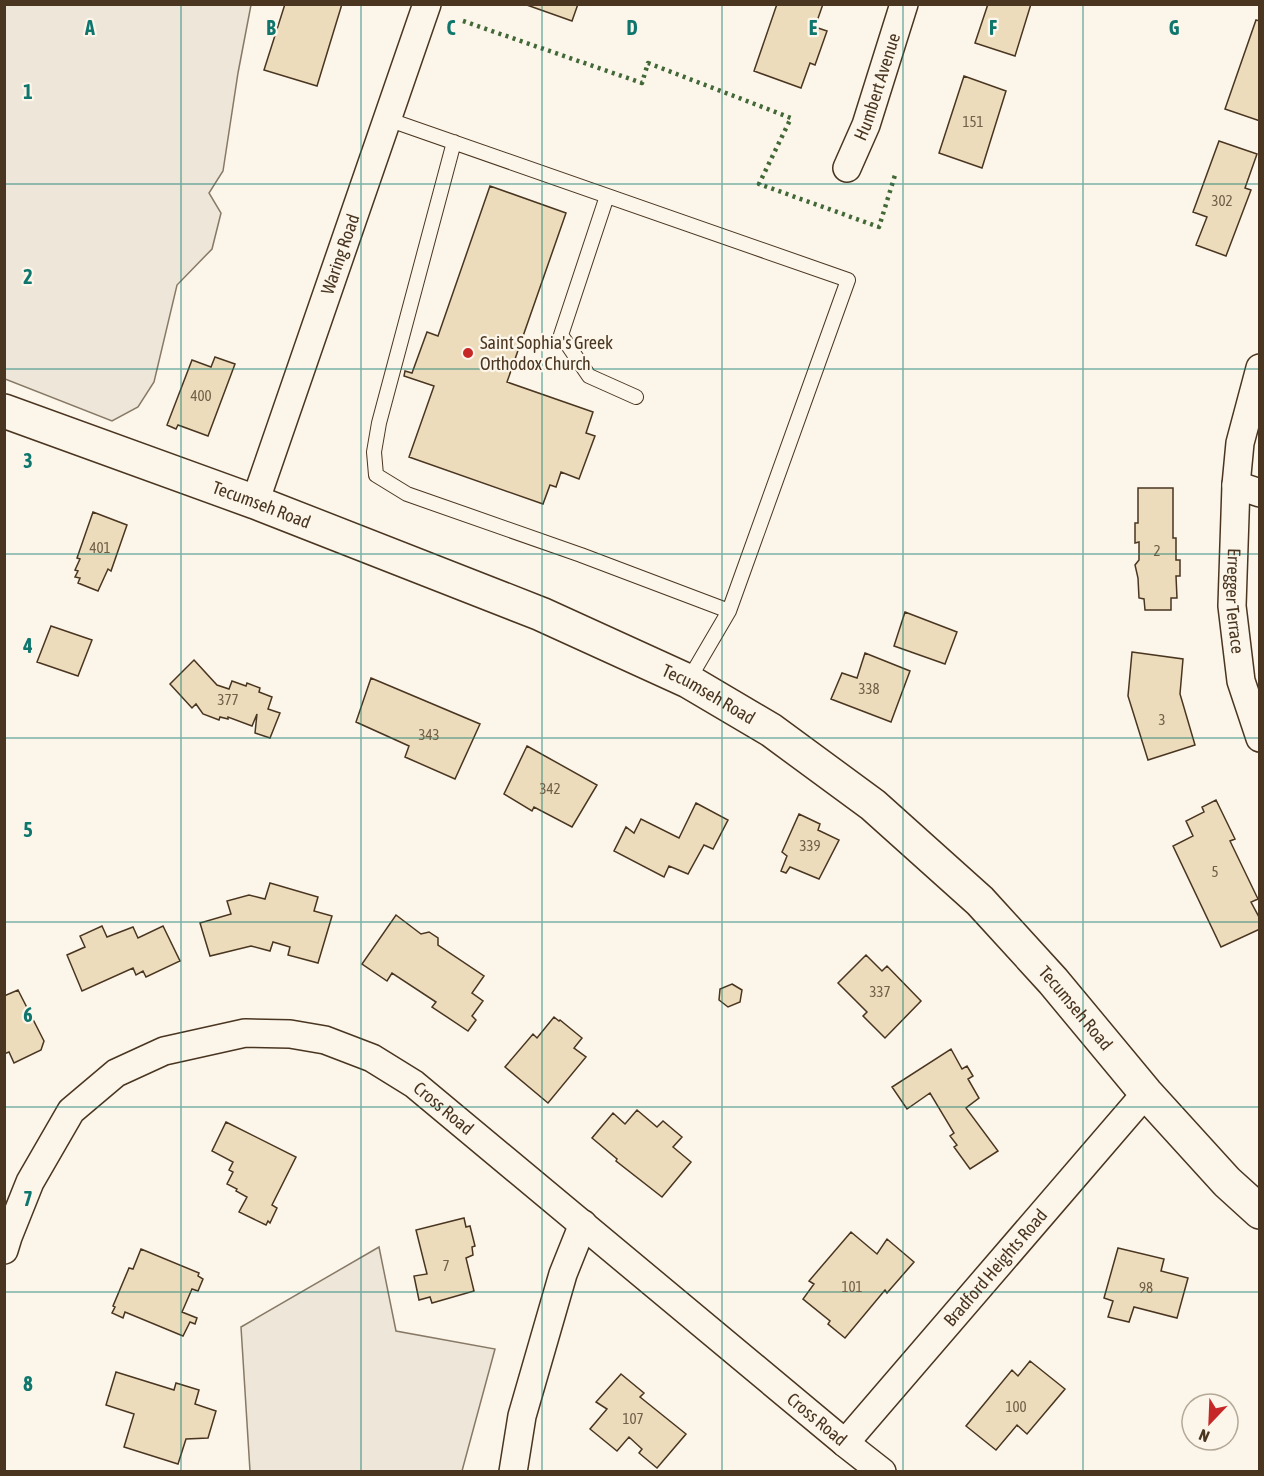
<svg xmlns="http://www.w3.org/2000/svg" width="1264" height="1476" font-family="'Asap Condensed',sans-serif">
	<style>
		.green { fill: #ede6d9; stroke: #887966; stroke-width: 1.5 }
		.building { fill: #ecdcbc; stroke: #4a3520; stroke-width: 1.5 }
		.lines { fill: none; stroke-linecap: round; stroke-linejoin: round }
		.lane-casing { stroke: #4a3520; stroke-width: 16 }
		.street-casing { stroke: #4a3520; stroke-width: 30 }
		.secondary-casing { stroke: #4a3520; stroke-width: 36 }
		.lane { stroke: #fbf6e9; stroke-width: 14 }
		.street { stroke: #fbf6e9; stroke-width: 27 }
		.secondary { stroke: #fbf6e9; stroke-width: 33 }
		.hedge { stroke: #436837; stroke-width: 4.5; stroke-dasharray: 3 4.5; stroke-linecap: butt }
		.grid { fill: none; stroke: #0f766e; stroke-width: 1.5; stroke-opacity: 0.55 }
		.poi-dot { fill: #c62828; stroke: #fbf6e9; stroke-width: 2 }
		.labels { text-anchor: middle; stroke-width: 4.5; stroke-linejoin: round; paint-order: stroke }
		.number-label { font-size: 15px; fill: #725f47 }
		.street-label { font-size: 18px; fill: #4a3520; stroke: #fbf6e9 }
		.poi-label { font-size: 18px; fill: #4a3520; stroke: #fbf6e9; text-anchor: start }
		.grid-label { font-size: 20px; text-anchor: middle; font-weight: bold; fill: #0f766e; stroke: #fbf6e9; stroke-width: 4.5; stroke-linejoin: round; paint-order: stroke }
	</style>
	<rect width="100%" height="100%" fill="#fbf6e9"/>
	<!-- green -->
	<path class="green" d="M4 5H251L238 73 223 171 209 193 221 213 212 249 177 285 154 382 138 407 112 421 5 379Z
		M379 1247 396 1331 495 1349 462 1471H250L241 1327Z"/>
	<!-- building -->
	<path class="building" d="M285 4H342L317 86 264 70Z
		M524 4H578L572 21Z
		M777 4H823L815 27 827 31 815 65 810 63 801 88 754 71Z
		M988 4H1031L1015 56 975 43Z
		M1256 20 1260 21V121L1225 109Z
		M964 76 1006 91 982 168 939 153Z
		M1219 141 1257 154 1245 188 1251 190 1226 256 1196 245 1207 217 1193 212Z
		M490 186 566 213 507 382 593 412 586 433 595 436 579 479 561 472 556 487 550 485 543 504 409 457 434 386 404 376 405 371 412 373 427 332 438 336Z
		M215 357 235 364 208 436 178 425 176 429 167 425 192 360 211 367Z
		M1138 488H1173V538H1176V560H1180V576H1176L1177 598H1171V610H1145L1144 599 1139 598 1138 578 1135 565 1139 560V542L1135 543V523H1138Z
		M93 512 127 525 111 571 108 569 98 591 78 583 80 578 75 577 78 571 75 570 80 559 77 558Z
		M905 612 957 632 945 664 894 646Z
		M51 626 92 640 78 676 37 662Z
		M1132 652 1183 659 1180 694 1195 745 1148 760 1128 696Z
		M865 653 910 671 891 722 831 699 842 673 857 678Z
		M194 660 217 685 229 689 232 681 246 686 247 683 260 688 259 692 272 697 268 709 280 713 270 738 255 733 257 714 252 726 228 717V719L220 717 219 720 203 714 196 704 192 708 170 684Z
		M371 678 480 724 455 779 405 757 409 746 356 722Z
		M527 746 597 785 572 827 534 807 532 811 504 794Z
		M1216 800 1235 839 1230 841 1258 899 1251 902 1260 919V929L1221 947 1173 846 1193 836 1186 821 1204 812 1202 807Z
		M696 803 728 820 713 849 704 845 688 874 669 866 664 877 614 851 626 827 634 833 641 819 679 838Z
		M799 814 820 824 818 830 839 840 819 879 790 867 786 873 781 871 787 856 782 852Z
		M270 883 318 897 314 911 332 916 318 963 288 955 290 947 273 942 270 951 251 946 210 956 200 923 231 914 227 901 249 895 265 899Z
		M396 915 421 934 429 932 438 938V945L484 976 472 993 483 1001 472 1016 476 1020 468 1031 432 1007 436 1002 392 973 387 981 362 964Z
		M102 926 107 937 133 927 138 938 163 926 180 961 146 977 143 971 136 975 133 968 82 991 67 955 85 947 80 936Z
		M866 955 882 971 887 966 921 1001 885 1038 863 1016 867 1012 838 983Z
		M732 984 742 990 740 1002 728 1007 719 1000 720 989Z
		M18 990 44 1041 41 1050 14 1063 9 1052 4 1054V996Z
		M554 1017 559 1021 560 1020 582 1038 574 1048 586 1057 548 1103 505 1067 533 1034 537 1038Z
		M951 1049 962 1069 967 1066 973 1076 968 1079 979 1098 966 1108 998 1151 970 1169 954 1147 957 1145 950 1136 954 1133 930 1093 907 1109 892 1087Z
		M637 1110 657 1127 663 1121 682 1137 673 1147 691 1162 662 1197 616 1161 617 1159 592 1138 613 1113 625 1124Z
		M226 1122 296 1157 272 1205 277 1208 270 1223 268 1221 266 1225 239 1212 247 1197 236 1191 237 1189 227 1184 233 1172 229 1170 233 1162 212 1151Z
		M464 1218 466 1227 470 1226 475 1246 472 1247 473 1255 466 1258 474 1291 432 1303 430 1297 419 1300 414 1276 427 1274 416 1230Z
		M851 1232 877 1254 887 1239 914 1262 887 1293 885 1290 845 1338 828 1324 830 1321 803 1299 814 1284 809 1281Z
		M1118 1248 1164 1259 1161 1271 1188 1278 1177 1318 1134 1307 1129 1322 1108 1317 1113 1301 1104 1298Z
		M141 1249 199 1273 198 1276 203 1279 198 1291 192 1289 182 1312 197 1318 195 1324 190 1322 183 1336 125 1312 123 1318 112 1313 115 1307 113 1306 129 1268 133 1269Z
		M1030 1361 1065 1389 1027 1434 1017 1425 996 1450 966 1426 1012 1370 1018 1376Z
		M116 1372 174 1390 176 1383 199 1390 195 1404 216 1411 208 1438 186 1439 178 1464 124 1447 134 1414 106 1405Z
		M621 1374 644 1393 640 1397 686 1434 657 1468 639 1453 642 1449 629 1437 617 1451 590 1429 607 1409 596 1402Z"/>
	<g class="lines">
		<defs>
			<path id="lane" d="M387 119 848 280 729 611 688 681
				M454 142 379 423 374 452 376 475 407 494 581 555 729 611
				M607 196 561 335 589 376 636 397"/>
			<g id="street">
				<path id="s1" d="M847 168 866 125 904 4"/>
				<path id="s2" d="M1260 368 1240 443 1236 485 1232 606 1241 681 1260 738"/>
				<path d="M1236 485 1260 493"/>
				<path id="s3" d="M255 502 427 4"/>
				<path id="s4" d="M4 1250 8 1237 30 1182 71 1111 116 1073 164 1051 245 1033 290 1034 325 1040 372 1058 414 1084 845 1443 882 1472"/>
				<path id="s5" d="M845 1443 1146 1093"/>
				<path d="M513 1472 522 1416 563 1274 583 1224"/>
			</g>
			<g id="secondary">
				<path id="s6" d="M4 411 255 502 541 614 688 681 771 730 873 805 980 901 1053 981 1146 1093 1227 1182 1260 1212"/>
			</g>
		</defs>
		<!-- lane casing -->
		<use href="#lane" class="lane-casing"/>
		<!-- street casing -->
		<use href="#street" class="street-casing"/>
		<!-- secondary casing -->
		<use href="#secondary" class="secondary-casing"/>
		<!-- lane -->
		<use href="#lane" class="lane"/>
		<!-- street -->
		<use href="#street" class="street"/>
		<!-- secondary -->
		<use href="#secondary" class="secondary"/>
		<!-- hedge -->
		<path class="hedge" d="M463 21 642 83 648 63 791 118 759 184 879 227 895 175"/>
	</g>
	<!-- grid -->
	<path class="grid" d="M181 4V1472M361 4V1472M542 4V1472M722 4V1472M903 4V1472M1083 4V1472M4 184H1260M4 369H1260M4 554H1260M4 738H1260M4 922H1260M4 1107H1260M4 1292H1260"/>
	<!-- markers -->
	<circle class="poi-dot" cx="468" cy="353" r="6"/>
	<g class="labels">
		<!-- number labels -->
		<g class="number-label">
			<text x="973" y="127">151</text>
			<text x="1222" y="206">302</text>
			<text x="201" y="401">400</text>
			<text x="100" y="553">401</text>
			<text x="1157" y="556">2</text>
			<text x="869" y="694">338</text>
			<text x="228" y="705">377</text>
			<text x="1162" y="725">3</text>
			<text x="429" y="740">343</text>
			<text x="550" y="794">342</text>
			<text x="810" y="851">339</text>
			<text x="1215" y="877">5</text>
			<text x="880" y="997">337</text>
			<text x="446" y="1271">7</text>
			<text x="852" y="1292">101</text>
			<text x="1146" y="1293">98</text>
			<text x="1016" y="1412">100</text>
			<text x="633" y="1424">107</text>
		</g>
		<!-- street labels -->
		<g class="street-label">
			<text dy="6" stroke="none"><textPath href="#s1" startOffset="87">Humbert Avenue</textPath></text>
			<text dy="6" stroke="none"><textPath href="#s3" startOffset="262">Waring Road</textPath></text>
			<text dy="6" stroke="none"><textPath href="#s6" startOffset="274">Tecumseh Road</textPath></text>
			<text dy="6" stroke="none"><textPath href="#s2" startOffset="236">Erregger Terrace</textPath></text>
			<text dy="6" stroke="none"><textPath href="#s6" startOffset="760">Tecumseh Road</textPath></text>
			<text dy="6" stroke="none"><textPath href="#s6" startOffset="1246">Tecumseh Road</textPath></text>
			<text dy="6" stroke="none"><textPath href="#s4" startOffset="568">Cross Road</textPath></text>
			<text dy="6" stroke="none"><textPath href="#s5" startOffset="231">Bradford Heights Road</textPath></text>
			<text dy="6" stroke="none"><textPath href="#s4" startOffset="1054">Cross Road</textPath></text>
		</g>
		<!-- poi labels -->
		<g class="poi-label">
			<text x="480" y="349">Saint Sophia's Greek<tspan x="480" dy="21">Orthodox Church</tspan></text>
		</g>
	</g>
	<g class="grid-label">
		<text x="90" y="35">A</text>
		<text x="271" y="35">B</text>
		<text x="451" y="35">C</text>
		<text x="632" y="35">D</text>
		<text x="813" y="35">E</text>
		<text x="993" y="35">F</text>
		<text x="1174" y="35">G</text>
		<text x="28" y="99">1</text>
		<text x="28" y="284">2</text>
		<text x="28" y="468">3</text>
		<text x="28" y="653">4</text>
		<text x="28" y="837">5</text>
		<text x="28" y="1022">6</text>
		<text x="28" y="1206">7</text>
		<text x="28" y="1391">8</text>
	</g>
	<!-- border -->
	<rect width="1264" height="1476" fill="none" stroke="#4a3520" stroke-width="12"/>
	<!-- north arrow -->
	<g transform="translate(1210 1422) rotate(203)"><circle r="28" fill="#fbf6e9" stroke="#b4a999" stroke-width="1.5"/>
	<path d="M0-4.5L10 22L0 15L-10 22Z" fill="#c62828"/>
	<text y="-9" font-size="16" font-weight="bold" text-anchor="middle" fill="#4a3520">N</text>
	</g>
</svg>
